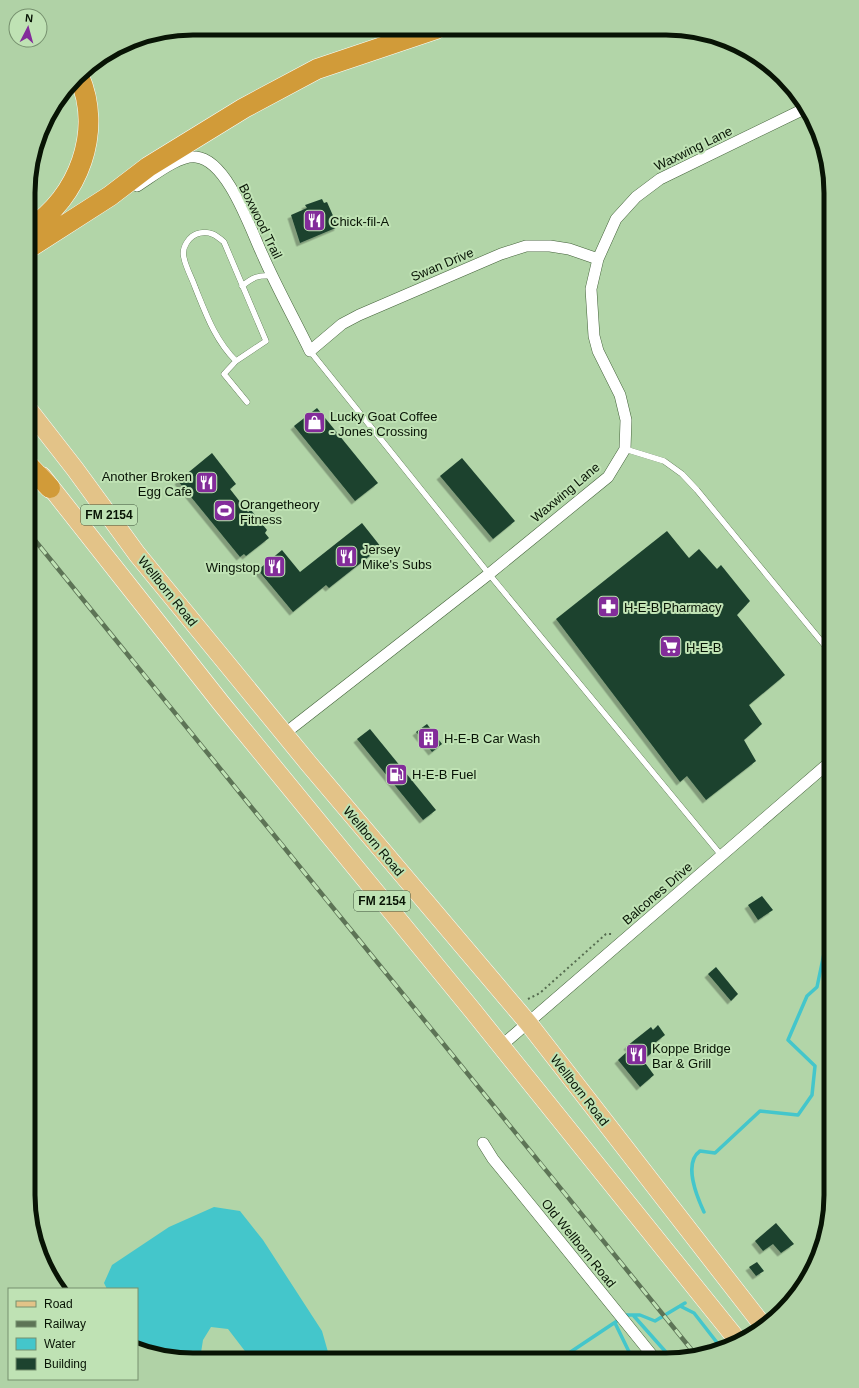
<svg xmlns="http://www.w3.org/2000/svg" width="859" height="1388" font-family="Helvetica,sans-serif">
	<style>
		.water { fill: #44c6cb }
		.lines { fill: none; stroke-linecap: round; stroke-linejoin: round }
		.stream { stroke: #44c6cb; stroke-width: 3.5 }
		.building { fill: #1d432f; filter: url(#shadow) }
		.lane-casing { stroke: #436239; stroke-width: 6 }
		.street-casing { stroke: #436239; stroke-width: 12 }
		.primary-casing { stroke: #fff; stroke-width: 19 }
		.highway-casing { stroke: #fff; stroke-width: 21 }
		.path { stroke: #556b4f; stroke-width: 2; stroke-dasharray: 2 3; stroke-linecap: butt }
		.lane { stroke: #fff; stroke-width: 5.5 }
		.street { stroke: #fff; stroke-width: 11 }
		.primary { stroke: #e3c388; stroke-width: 18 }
		.highway { stroke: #d19b39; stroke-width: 20 }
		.rail-casing { stroke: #5d7456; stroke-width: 4.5 }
		.rail { stroke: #bfe2b4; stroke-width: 3; stroke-dasharray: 9; stroke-linecap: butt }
		.labels { text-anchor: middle; stroke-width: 4; stroke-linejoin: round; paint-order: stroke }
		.shield { fill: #bfe2b4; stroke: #3f523a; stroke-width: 1 }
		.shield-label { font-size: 12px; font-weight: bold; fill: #081405 }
		.street-label { font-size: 13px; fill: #081405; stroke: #bfe2b4 }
		.poi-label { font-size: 13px; fill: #081405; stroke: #bfe2b4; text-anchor: start }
		.rim { fill: none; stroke: #081405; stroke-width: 5 }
	</style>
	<defs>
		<filter id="shadow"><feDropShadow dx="-3.5" dy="3.5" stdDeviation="0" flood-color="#0004"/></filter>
	</defs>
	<rect width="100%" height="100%" fill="#b2d5a8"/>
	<!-- water -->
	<path class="water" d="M214 1207 240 1211 263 1240 322 1331 330 1359H251L228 1329 211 1327 203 1340 200 1359H172L138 1350 137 1289H107L104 1283 112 1265 169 1227Z"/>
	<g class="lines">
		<!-- stream -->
		<path class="stream" d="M704 1212C697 1197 683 1163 700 1151L715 1153 760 1111 798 1115 812 1095 815 1066 788 1040 807 996 817 987 826 944 831 940
			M680 1306 694 1313 722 1349
			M633 1315 672 1359
			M615 1323 633 1360
			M540 1360 566 1355 626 1315H640L655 1321 685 1303"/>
	</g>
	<!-- building -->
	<path class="building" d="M322 199 324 203 327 202 338 227 300 243 291 215 307 208 305 205Z
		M317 408 378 483 355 501 294 426Z
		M212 453 236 484 230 489 248 512 251 510 267 530 265 533 269 538 246 556 244 554 240 557 178 481Z
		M462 458 515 521 493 539 440 476Z
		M362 523 381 547 329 588 326 585 293 612 258 570 282 550 300 572Z
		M667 531 689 558 699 549 717 569 721 565 750 601 737 615 785 675 749 705 762 724 744 740 756 761 706 800 687 776 680 782 556 619Z
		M427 724 442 744 432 752 416 732Z
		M370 729 436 810 423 820 357 739Z
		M762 896 773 910 758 920 748 905Z
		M716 967 738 994 731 1001 708 974Z
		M658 1025 665 1035 651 1046 654 1051 643 1060 654 1075 640 1087 618 1060 630 1049 627 1046 651 1027 653 1030Z
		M776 1223 794 1244 781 1253 773 1244 763 1251 755 1241Z
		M757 1262 764 1271 756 1276 749 1267Z"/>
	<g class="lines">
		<defs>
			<path id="lane" d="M242 286C253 277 258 275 272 276
				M310 351 489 574 721 855
				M236 361 266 341 224 242C216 235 210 231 200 233 189 235 181 248 184 258 186 268 192 278 195 287 206 314 215 340 236 361L224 374 247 402
				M625 449 664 461 682 474 697 490 831 653"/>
			<path id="street" d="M137 186C152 177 178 155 196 157 228 160 251 231 263 256 277 288 295 320 310 351L342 324 359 315 501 254 526 246H550L569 249 598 259
				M284 734 489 574 608 477 625 449 626 420 620 395 598 351 594 336 591 289 598 259 616 219 636 197 660 179 806 108
				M501 1046 831 761
				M483 1143 493 1159 533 1208 656 1360"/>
			<path id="primary" d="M29 410 75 469 137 554 309 764 529 1024 764 1327
				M42 476 221 703 473 1011 739 1342"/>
			<path id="highway" d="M29 229C79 197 103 131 79 76
				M29 248 110 196 148 167 244 108 317 69 436 29
				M29 466 50 488"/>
		</defs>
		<!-- lane casing -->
		<use href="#lane" class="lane-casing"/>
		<!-- street casing -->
		<use href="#street" class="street-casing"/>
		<!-- primary casing -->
		<use href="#primary" class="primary-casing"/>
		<!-- highway casing -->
		<use href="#highway" class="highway-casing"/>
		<!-- path -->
		<path class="path" d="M528 999 540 993 606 934H613"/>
		<!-- lane -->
		<use href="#lane" class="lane"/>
		<!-- street -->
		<use href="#street" class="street"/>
		<!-- primary -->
		<use href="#primary" class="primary"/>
		<!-- highway -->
		<use href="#highway" class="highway"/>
		<defs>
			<path id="rail" d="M29 533 695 1354"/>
		</defs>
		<!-- rail casing -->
		<use href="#rail" class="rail-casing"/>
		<!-- rail -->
		<use href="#rail" class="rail"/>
	</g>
	<!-- icons -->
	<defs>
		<symbol id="restaurant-square" viewBox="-11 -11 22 22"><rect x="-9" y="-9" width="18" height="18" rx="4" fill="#832c9a" stroke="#bfe2b4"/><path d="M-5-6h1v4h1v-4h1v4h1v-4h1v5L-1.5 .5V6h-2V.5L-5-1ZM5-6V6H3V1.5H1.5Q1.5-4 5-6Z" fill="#fff"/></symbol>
		<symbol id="shop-square" viewBox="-11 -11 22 22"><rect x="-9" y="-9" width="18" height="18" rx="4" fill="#832c9a" stroke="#bfe2b4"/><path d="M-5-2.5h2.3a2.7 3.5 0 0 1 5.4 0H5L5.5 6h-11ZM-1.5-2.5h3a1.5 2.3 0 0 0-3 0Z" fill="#fff"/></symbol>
		<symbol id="stadium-square" viewBox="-11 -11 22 22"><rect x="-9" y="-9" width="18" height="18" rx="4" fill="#832c9a" stroke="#bfe2b4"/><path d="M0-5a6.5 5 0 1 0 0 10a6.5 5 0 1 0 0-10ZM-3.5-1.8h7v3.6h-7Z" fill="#fff"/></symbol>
		<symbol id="pharmacy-square" viewBox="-11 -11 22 22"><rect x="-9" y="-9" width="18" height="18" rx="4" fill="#832c9a" stroke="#bfe2b4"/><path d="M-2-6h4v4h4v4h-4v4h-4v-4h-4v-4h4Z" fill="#fff"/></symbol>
		<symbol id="supermarket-square" viewBox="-11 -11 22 22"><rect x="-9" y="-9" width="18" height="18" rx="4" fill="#832c9a" stroke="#bfe2b4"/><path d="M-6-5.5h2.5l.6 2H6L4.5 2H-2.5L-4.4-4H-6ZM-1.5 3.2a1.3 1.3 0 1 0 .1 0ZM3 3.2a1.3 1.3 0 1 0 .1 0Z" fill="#fff"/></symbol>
		<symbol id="building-square" viewBox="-11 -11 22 22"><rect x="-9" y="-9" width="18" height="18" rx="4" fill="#832c9a" stroke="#bfe2b4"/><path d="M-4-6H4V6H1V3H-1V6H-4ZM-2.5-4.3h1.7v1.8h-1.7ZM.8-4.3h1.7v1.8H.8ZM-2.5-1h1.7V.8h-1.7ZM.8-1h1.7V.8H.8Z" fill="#fff"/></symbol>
		<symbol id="fuel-square" viewBox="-11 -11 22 22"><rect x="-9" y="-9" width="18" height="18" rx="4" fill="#832c9a" stroke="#bfe2b4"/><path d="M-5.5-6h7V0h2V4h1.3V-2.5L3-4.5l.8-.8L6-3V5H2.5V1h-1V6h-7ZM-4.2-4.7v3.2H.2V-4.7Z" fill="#fff"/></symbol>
	</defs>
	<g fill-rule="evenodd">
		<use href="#restaurant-square" x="302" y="208" width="25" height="25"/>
		<use href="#shop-square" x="302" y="410" width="25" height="25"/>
		<use href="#restaurant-square" x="194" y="470" width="25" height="25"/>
		<use href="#stadium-square" x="212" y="498" width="25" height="25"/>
		<use href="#restaurant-square" x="334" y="544" width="25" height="25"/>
		<use href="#restaurant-square" x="262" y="554" width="25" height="25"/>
		<use href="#pharmacy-square" x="596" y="594" width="25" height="25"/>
		<use href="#supermarket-square" x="658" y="634" width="25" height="25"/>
		<use href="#building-square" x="416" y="726" width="25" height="25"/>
		<use href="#fuel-square" x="384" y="762" width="25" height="25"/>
		<use href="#restaurant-square" x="624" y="1042" width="25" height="25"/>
	</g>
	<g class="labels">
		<!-- shield labels -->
		<g class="shield">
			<rect x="81" y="505" width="56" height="20" rx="3"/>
			<rect x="354" y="891" width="56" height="20" rx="3"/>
		</g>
		<g class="shield-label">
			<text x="109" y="519">FM 2154</text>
			<text x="382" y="905">FM 2154</text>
		</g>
		<!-- street labels -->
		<g class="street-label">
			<text transform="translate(693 148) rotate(-26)" y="5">Waxwing Lane</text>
			<text transform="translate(261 221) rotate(64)" y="5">Boxwood Trail</text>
			<text transform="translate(442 264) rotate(-23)" y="5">Swan Drive</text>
			<text transform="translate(565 492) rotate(-40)" y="5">Waxwing Lane</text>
			<text transform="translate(168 591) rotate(51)" y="5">Wellborn Road</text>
			<text transform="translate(374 841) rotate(50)" y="5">Wellborn Road</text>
			<text transform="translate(657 893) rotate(-41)" y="5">Balcones Drive</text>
			<text transform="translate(580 1090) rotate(52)" y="5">Wellborn Road</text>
			<text transform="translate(579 1243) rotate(51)" y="5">Old Wellborn Road</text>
		</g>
		<!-- poi labels -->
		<g class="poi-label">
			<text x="330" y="226">Chick-fil-A</text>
			<text x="330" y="421">Lucky Goat Coffee<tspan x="330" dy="15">- Jones Crossing</tspan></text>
			<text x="192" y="481" text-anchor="end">Another Broken<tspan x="192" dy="15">Egg Cafe</tspan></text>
			<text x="240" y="509">Orangetheory<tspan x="240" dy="15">Fitness</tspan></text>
			<text x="362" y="554">Jersey<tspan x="362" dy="15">Mike's Subs</tspan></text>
			<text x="260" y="572" text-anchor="end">Wingstop</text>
			<text x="624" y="612">H-E-B Pharmacy</text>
			<text x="686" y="652">H-E-B</text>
			<text x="444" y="743">H-E-B Car Wash</text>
			<text x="412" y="779">H-E-B Fuel</text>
			<text x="652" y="1053">Koppe Bridge<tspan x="652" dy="15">Bar &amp; Grill</tspan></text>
		</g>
	</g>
	<!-- crop -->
	<path d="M0 0H859V1388H0ZM193 35H666A158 158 0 0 1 824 193V1195A158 158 0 0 1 666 1353H193A158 158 0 0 1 35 1195V193A158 158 0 0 1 193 35Z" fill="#b0d2a6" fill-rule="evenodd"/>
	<path class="rim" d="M193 35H666A158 158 0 0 1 824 193V1195A158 158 0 0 1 666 1353H193A158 158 0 0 1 35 1195V193A158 158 0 0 1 193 35Z"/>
	<!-- legend -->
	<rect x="8" y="1288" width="130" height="92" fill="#bfe2b4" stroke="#76906e"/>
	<rect x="16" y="1301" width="20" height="6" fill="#e3c388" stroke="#76906e"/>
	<text x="44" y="1308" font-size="12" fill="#081405">Road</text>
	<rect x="16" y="1321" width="20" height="6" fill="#5d7456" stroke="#76906e"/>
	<text x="44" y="1328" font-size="12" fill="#081405">Railway</text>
	<rect x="16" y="1338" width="20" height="12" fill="#44c6cb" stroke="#76906e"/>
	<text x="44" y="1348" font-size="12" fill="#081405">Water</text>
	<rect x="16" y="1358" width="20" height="12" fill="#1d432f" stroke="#76906e"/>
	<text x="44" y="1368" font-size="12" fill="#081405">Building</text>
	<!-- north arrow -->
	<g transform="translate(28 28) rotate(6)"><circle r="19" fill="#bfe2b4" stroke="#76906e"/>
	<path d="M0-3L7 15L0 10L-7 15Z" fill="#832c9a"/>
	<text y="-6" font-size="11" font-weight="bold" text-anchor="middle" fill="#081405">N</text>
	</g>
</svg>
